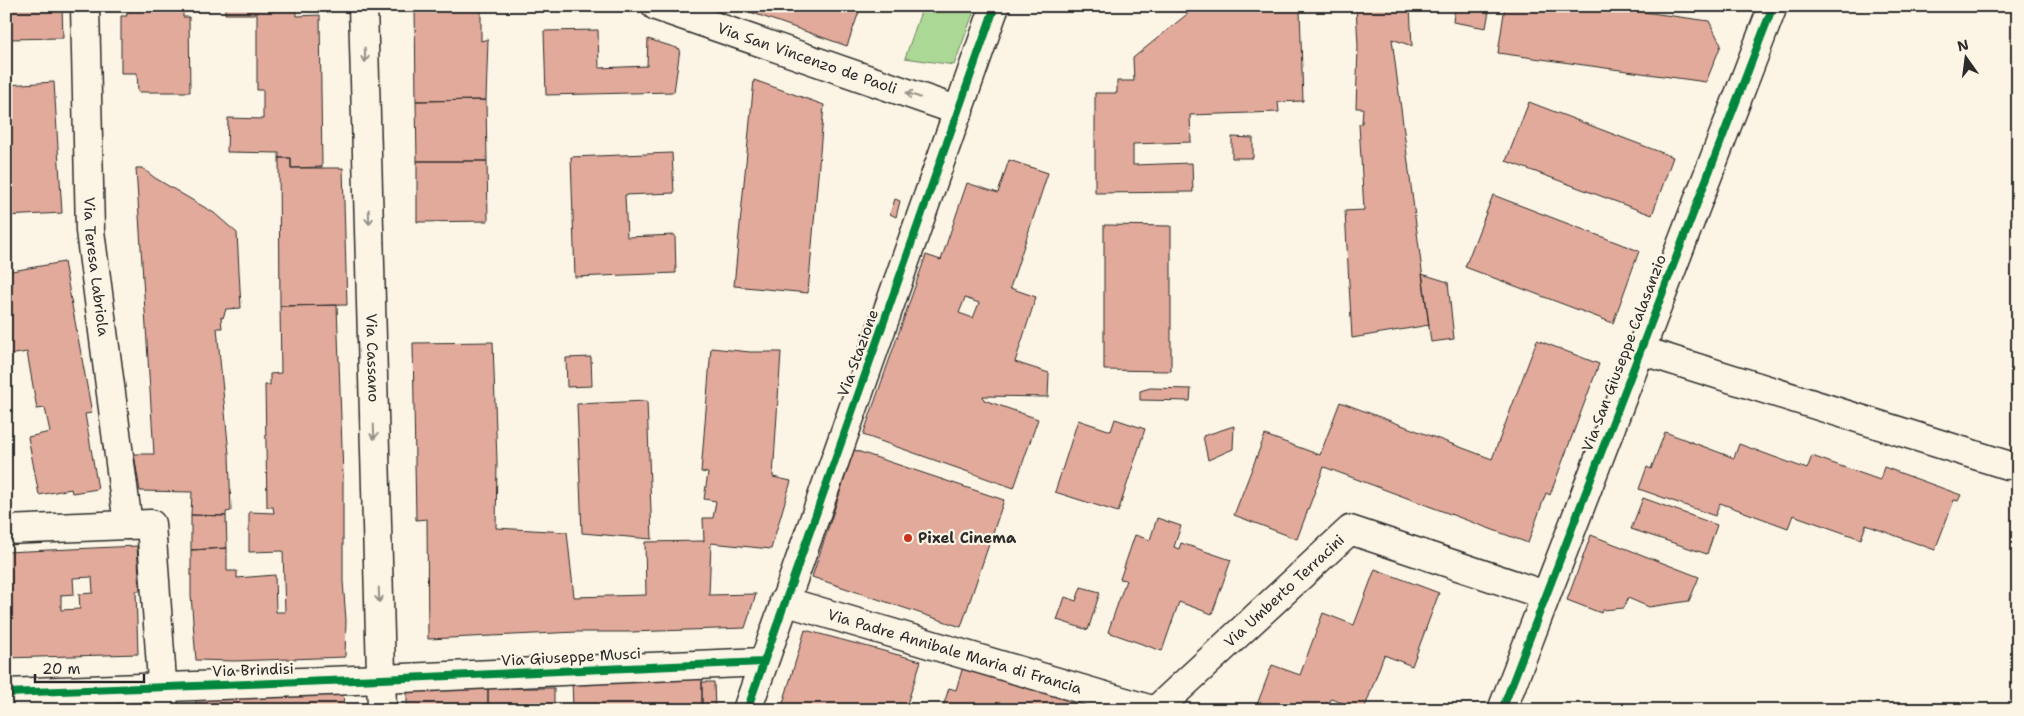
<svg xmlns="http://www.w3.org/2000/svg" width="2024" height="716" font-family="'Shantell Sans',sans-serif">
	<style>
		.green { fill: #acd896; stroke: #6c8260 }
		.building { fill: #e2aa9a; stroke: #2b2b2b; fill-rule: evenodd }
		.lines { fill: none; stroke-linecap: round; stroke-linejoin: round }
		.street-casing { stroke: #2b2b2b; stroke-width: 31 }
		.secondary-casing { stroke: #2b2b2b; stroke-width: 31 }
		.street { stroke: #fcf5e5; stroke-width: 28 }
		.secondary { stroke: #fcf5e5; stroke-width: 28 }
		.cycleway-casing { stroke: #fcf5e5; stroke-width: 11 }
		.cycleway { stroke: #00873e; stroke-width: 8 }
		.oneway { stroke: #949088 }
		.poi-dot { fill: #c8321e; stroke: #fcf5e5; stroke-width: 2 }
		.labels { text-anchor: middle; stroke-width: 4.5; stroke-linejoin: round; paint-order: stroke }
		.street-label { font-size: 15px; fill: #2b2b2b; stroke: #fcf5e5 }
		.poi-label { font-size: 15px; font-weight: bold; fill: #2b2b2b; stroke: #fcf5e5; text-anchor: start }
	</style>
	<rect width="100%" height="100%" fill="#fcf5e5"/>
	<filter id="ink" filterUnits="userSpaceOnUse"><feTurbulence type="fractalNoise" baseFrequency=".02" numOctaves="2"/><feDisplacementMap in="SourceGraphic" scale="10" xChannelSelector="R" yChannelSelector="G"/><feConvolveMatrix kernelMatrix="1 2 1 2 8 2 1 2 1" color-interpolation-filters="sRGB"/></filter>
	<g filter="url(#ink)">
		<!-- green -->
		<path class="green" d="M923 6H976L954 65 905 58Z"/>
		<!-- building -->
		<path class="building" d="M6 6H62L63 38 6 39Z
			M126 6H183V17H189L190 92H138L137 73H121V16H127Z
			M225 6H297V16L320 15 322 167 291 168V158H279V153L227 152 228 118 263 119V90H257V14H225Z
			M415 6H481V41L488 39 486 100 416 101Z
			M733 6H861L847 46Z
			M1356 6H1410L1412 46 1392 39 1429 325 1352 338 1345 211 1364 210 1359 124 1362 123 1363 108H1356L1358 46Z
			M1455 6 1489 11 1486 28 1453 22Z
			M1505 6H1600L1709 21 1721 45 1706 82 1498 53Z
			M1300 9 1303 101 1278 102 1279 112 1190 115 1191 142 1133 144V165L1192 163 1193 192 1095 193V93H1117V81H1134L1133 58 1191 11Z
			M598 30 599 68 647 66 648 39 680 49 674 92 546 95 544 31Z
			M754 80 824 105 808 293 734 286Z
			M54 82 62 213 6 216V85Z
			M486 100 487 161H417L416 101Z
			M1529 102 1673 157 1652 215 1506 161Z
			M1232 137 1253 138V158H1232Z
			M672 153 674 193 625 195 627 237 675 235 676 273 575 277 571 157Z
			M279 158H291V168H343L347 305 280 306Z
			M1009 160 1048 173 1010 288 1036 297 1015 362 1049 373 1048 397 983 396 984 400 1038 419 1014 488 863 435 926 255 941 260 967 183 998 193ZM965 298 979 303 973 318 959 313Z
			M417 161H487L488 221 417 222Z
			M136 168H142L155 178 214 213 237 233 241 308 226 309 223 318 221 317 222 328H217L229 454 231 511 226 512V516L191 515 192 492 140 491 134 454H154Z
			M1493 195 1639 251 1613 323 1465 267Z
			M895 199 900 201 896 217 890 214Z
			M1104 225 1171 226V371L1104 370Z
			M64 262 92 413 85 414 98 489 72 493 71 489 39 495 28 437 50 432 45 408 37 409 27 352 9 355 11 367 6 368V272Z
			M1422 274 1448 282 1454 339 1431 342Z
			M337 305 343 476V581L346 620 345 657 235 661 196 660 191 595V550L227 548V571H237V578L275 575 276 612H285L283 551 249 552V512L274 513 273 507H267L265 385H270V374L281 373 280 306Z
			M1537 340 1599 364 1550 495 1546 493 1528 543 1324 467 1297 539 1234 515 1265 435 1320 455 1340 402 1492 459Z
			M493 342 497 462 496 528 567 532 574 597 646 595 645 542 704 541 703 518H713L716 501 704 499 708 473 701 472 711 348 750 352H781L773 477 791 481 771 549 711 543 709 595 756 594 745 628 631 632H577L428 639 427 519 416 520 413 343Z
			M591 357 592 386 567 387 566 358Z
			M1150 388 1191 389 1190 401 1140 400V391Z
			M647 401 652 539 582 533 577 404Z
			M1115 419 1145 429 1118 512 1055 492 1078 420 1111 431Z
			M1234 426 1233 449 1208 460 1203 436Z
			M1665 432 1734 458 1739 444 1807 469 1812 456 1880 480 1884 467 1961 495 1958 501 1954 500 1935 550 1866 525 1861 539 1793 515 1788 528 1720 503 1715 516 1639 489 1647 467 1651 469Z
			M854 450 1004 500 961 627 812 577Z
			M1643 498 1717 525 1707 554 1631 529Z
			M191 515 226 516 227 548 191 550Z
			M1157 518 1181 526 1174 547 1179 549 1181 543 1231 560 1212 614 1179 602 1162 651 1108 632 1126 580 1120 579 1135 535 1150 540Z
			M1591 535 1699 577 1689 601 1649 607 1628 598 1624 608 1603 610 1601 613 1567 600Z
			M137 546 140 591H136L138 654 6 658V552ZM92 577 93 593 79 594 80 609 61 610V595L74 594 73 578Z
			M1375 569 1439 593 1412 666 1384 655 1364 710 1331 699 1327 710H1255L1272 665 1300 675 1323 613 1354 625Z
			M1081 587 1100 592 1088 630 1057 620 1065 597 1076 601Z
			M805 630 921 661 905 710H781Z
			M970 665 1087 704 1089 709 942 710 949 688 956 690 962 670Z
			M702 677V710H573L572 680Z
			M702 682H714L715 710H702Z
			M488 688V710H407V690Z
			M488 688H554V710H488Z
			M343 689 344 710H196V695Z"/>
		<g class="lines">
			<defs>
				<g id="street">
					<path id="s1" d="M85 6 90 231 128 525"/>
					<path d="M1640 350 2007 465"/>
					<path d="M6 530 151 524 164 710"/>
					<path id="s2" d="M784 601 1152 710"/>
					<path d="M6 693 381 679 763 662"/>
					<path id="s3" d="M1156 710 1350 530 1545 595"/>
					<path d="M1502 710 1773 6"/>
				</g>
				<g id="secondary">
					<path id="s4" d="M363 6 382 710"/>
					<path id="s5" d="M656 6 959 111"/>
					<path d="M747 710 995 6"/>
				</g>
			</defs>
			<!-- street casing -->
			<use href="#street" class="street-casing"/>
			<!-- secondary casing -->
			<use href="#secondary" class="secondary-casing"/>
			<!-- street -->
			<use href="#street" class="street"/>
			<!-- secondary -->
			<use href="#secondary" class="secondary"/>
			<defs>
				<path id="cycleway" d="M6 693 381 679 763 662
					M747 710 995 6
					M1502 710 1773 6"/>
			</defs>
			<!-- cycleway casing -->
			<use href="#cycleway" class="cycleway-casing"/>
			<!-- cycleway -->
			<use href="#cycleway" class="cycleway"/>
		</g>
		<!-- one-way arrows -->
		<defs><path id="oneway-shaft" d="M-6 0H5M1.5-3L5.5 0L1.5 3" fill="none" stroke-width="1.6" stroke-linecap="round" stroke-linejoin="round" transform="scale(1.25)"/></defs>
		<g class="oneway">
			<use href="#oneway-shaft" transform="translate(365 55) rotate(88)"/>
			<use href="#oneway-shaft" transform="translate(913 95) rotate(-161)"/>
			<use href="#oneway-shaft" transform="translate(369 217) rotate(88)"/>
			<use href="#oneway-shaft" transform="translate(374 432) rotate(88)"/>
			<use href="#oneway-shaft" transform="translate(379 595) rotate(88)"/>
		</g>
	</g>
	<!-- markers -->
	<circle class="poi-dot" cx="908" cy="538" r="5"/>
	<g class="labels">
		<!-- street labels -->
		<g class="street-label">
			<text dy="5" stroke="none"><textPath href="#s5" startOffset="160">Via San Vincenzo de Paoli</textPath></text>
			<text dy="5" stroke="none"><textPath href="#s1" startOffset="261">Via Teresa Labriola</textPath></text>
			<text transform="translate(858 353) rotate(-70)" y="5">Via Stazione</text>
			<text transform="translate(1624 353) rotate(-69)" y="5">Via San Giuseppe Calasanzio</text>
			<text dy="5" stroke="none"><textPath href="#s4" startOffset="352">Via Cassano</textPath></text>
			<text dy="5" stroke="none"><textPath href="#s3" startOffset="175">Via Umberto Terracini</textPath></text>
			<text dy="5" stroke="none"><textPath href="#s2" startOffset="178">Via Padre Annibale Maria di Francia</textPath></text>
			<text transform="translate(571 657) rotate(-3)" y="5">Via Giuseppe Musci</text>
			<text transform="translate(253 670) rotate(-2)" y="5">Via Brindisi</text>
		</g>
		<!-- poi labels -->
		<g class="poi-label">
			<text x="918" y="543">Pixel Cinema</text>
		</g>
	</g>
	<!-- margin -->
	<rect width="2024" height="716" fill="none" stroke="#fcf5e5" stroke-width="25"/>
	<rect x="12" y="12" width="1999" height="691" fill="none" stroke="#2b2b2b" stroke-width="2" filter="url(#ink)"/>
	<!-- north arrow -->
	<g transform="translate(1966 58) rotate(346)" stroke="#fcf5e5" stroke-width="4" paint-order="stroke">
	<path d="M0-4L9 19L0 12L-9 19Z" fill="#2b2b2b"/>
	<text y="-8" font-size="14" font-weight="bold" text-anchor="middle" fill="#2b2b2b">N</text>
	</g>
	<!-- scale -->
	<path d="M35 674v8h109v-8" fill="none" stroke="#2b2b2b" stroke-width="2.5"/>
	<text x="42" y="674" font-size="15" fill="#2b2b2b" stroke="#fcf5e5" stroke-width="4" paint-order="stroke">20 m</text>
</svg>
